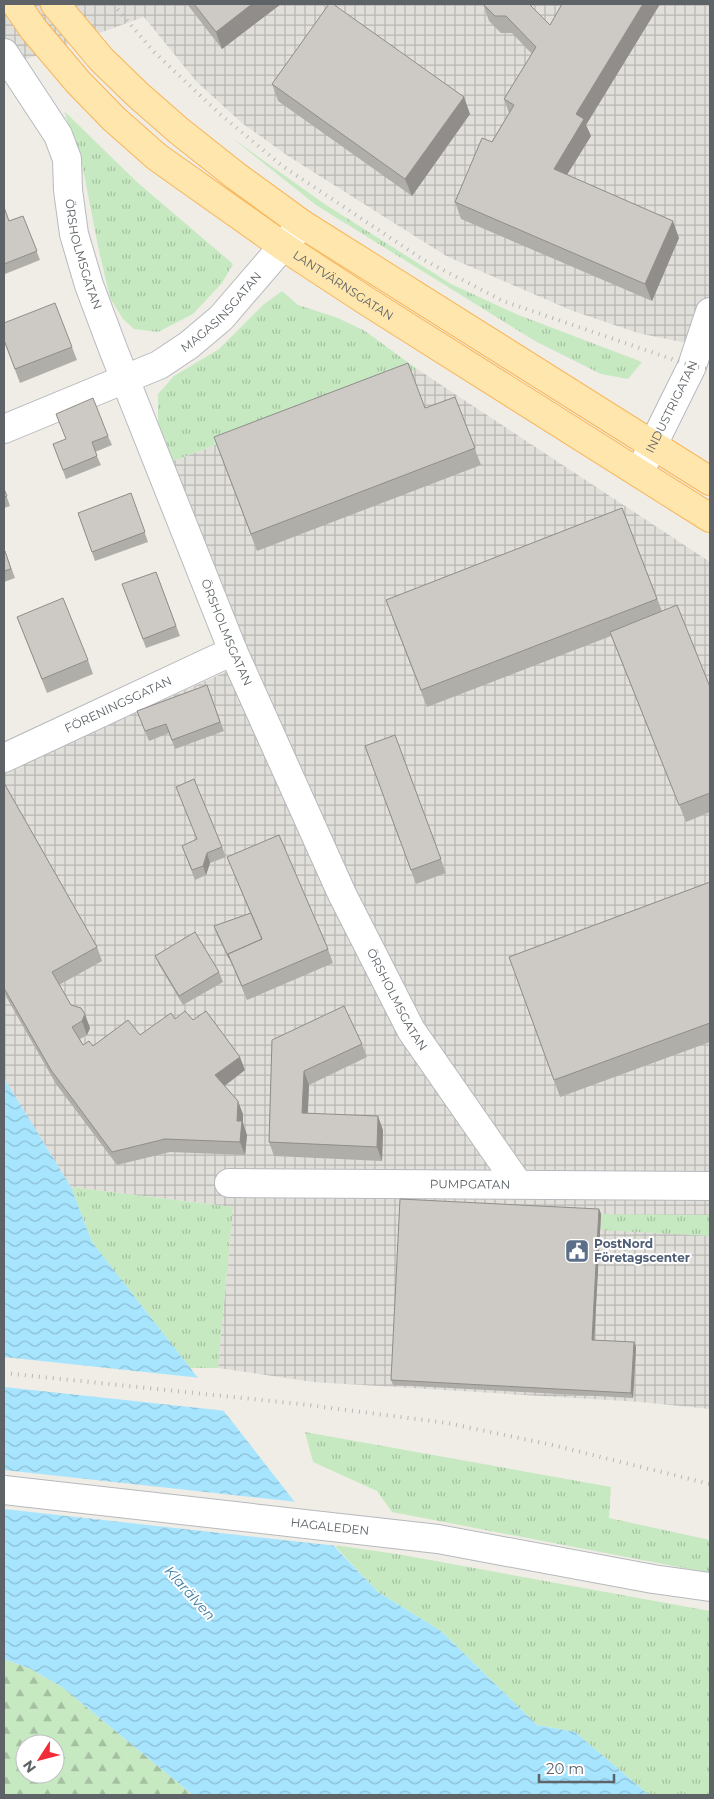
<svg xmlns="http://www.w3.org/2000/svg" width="714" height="1799" font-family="Montserrat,sans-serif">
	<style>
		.industrial { fill: url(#industrial-grid) }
		.grass { fill: url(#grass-tufts) }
		.forest { fill: url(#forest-firs); fill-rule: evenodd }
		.water { fill: url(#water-waves) }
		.pier { fill: #f0ede6 }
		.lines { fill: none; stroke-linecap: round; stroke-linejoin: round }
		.minor-casing { stroke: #b6b9bd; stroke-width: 30 }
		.major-casing { stroke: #f8b558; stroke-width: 30 }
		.minor { stroke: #fff; stroke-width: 28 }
		.major { stroke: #ffe6ac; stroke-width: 28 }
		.rail { stroke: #b5b6b7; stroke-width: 4; stroke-dasharray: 1 6; stroke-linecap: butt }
		.wall { fill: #b0aea9 }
		.shaded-wall { fill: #908d8a }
		.building { fill: #cdcac5; stroke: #908d8a }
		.labels { text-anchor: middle; stroke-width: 4; stroke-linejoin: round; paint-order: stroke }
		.street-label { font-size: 12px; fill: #5d6367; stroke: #fff }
		.service-label { font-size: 12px; font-weight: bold; fill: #4e5e75; stroke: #fff; text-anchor: start }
		.water-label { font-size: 14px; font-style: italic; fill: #397ca4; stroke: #fff }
	</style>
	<defs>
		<pattern id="industrial-grid" width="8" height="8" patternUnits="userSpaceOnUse" patternTransform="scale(1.25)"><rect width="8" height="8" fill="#e1dfda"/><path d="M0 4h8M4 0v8" fill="none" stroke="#bab8b5"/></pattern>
		<pattern id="grass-tufts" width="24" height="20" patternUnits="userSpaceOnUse" patternTransform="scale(1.25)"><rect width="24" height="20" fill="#c7e9c2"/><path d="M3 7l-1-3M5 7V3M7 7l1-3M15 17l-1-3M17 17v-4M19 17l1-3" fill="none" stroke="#a5c0a1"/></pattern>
		<pattern id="forest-firs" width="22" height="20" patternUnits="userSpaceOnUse" patternTransform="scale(1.25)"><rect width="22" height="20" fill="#c7e9c2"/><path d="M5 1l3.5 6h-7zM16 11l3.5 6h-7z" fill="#a5c0a1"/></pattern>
		<pattern id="water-waves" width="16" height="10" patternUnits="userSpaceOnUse" patternTransform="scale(1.25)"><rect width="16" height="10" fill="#a7e5ff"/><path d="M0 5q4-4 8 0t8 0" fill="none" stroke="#8bbdd2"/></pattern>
	</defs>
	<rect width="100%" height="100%" fill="#f0ede6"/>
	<!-- industrial -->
	<path class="industrial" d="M4 4H710V348L638 333 573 311 448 257 288 156 242 123 197 82 144 17 4 67Z
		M417 369 710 562V1409L641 1402 313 1382 218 1368 233 1207 71 1187 4 1078V772L250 661 173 461Z"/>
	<!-- grass -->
	<path class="grass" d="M64 111 138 183 233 264 222 283 193 314 158 332 134 329 123 319 110 298 98 246 82 164Z
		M232 138 326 205 451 284 516 314 642 362 628 379 601 374 535 341 316 205Z
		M282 291 298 305 338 318 365 331 417 369 173 461 158 422V394L174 376 219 349 263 305Z
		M71 1187 233 1207 218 1368H190L92 1242Z
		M601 1214 710 1215V1236L600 1230Z
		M305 1432 611 1487 609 1518 710 1540V1573L392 1512 377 1491 313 1462Z
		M334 1545 397 1554 710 1611V1795H649L575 1732 537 1725 441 1631 378 1592Z"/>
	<!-- forest -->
	<path class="forest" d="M4 1659 29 1668 62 1687 193 1795H4ZM25 1744H55V1774H25Z"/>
	<!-- water -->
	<path class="water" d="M4 1078 71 1187 92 1242 308 1519 378 1592 441 1631 537 1725 575 1732 649 1795H193L62 1687 29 1668 4 1659Z"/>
	<!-- pier -->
	<path class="pier" d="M4 1357 201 1378 227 1411 4 1387Z
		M4 1470 298 1502 310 1517 338 1546 4 1509Z"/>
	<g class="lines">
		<defs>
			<g id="minor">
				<path id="s1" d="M4 53 58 135 67 159 68 190 74 234 89 285 113 349 233 651 342 894 411 1030 518 1184"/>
				<path id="s2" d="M4 429 159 365 189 345 221 318 302 224"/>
				<path id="s3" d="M639 473 692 366 710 312"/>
				<path id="s4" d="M4 758 233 651"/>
				<path id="s5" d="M229 1183 710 1186"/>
				<path id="s6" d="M4 1490 438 1539 653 1579 710 1587"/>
			</g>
			<g id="major">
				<path id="s7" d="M16 4 34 30 78 82 114 119 157 157 284 247 368 302 710 518"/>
				<path d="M55 4 101 59 137 94 178 130 236 176 302 224 710 481"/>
			</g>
		</defs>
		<!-- minor casing -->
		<use href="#minor" class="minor-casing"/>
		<!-- major casing -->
		<use href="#major" class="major-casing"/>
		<!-- minor -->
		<use href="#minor" class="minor"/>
		<!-- major -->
		<use href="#major" class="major"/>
		<!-- rail -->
		<path class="rail" d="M113 4 154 52 220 114 281 165 422 259 503 301 692 366 710 369
			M4 1373 300 1404 447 1423 548 1444 710 1484"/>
	</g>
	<!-- wall -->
	<path class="wall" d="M187 4H281L222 49Z
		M483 4H532V7L550 25 562 4H660L586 125 591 136 567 175 679 238 652 301 461 219 455 202 509 113 504 99 532 54 512 33H501L489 21Z
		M272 84 470 114 412 196 278 101Z
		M4 207 9 221 23 216 40 260 5 274 4 270Z
		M4 323 72 347 77 360 20 383 4 341Z
		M455 397 481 465 257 551 220 454 425 408Z
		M56 414 108 436 112 445 95 452 101 465 66 479 53 444 66 439Z
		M4 489 10 506 4 508Z
		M131 493 148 542 95 561 78 513Z
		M622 508 662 611 710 687V812L686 822 611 636 427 707 392 617Z
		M5 551 15 578 4 582V552Z
		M156 572 180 636 146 648 122 584Z
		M17 617 88 660 93 674 47 693Z
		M207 685 224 731 175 749 169 733 149 741 137 711Z
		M395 735 446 873 416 884 365 746Z
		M4 783 97 947 102 961 59 985 71 1005 90 1028 87 1035 80 1039 83 1045 93 1046 140 1035 175 1019 193 1020 245 1070 225 1086 243 1114V1123L247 1135 245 1155 170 1152 117 1165 56 1084 4 993Z
		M182 846 222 847 226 857 210 863 206 875 195 880Z
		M227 857 328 949 333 963 247 1000 233 967 217 935 214 926 250 913Z
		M710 882V1042L560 1097 509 957Z
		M155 956 219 972 223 982 183 1005 159 965Z
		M272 1040 362 1044 367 1057 309 1085 308 1113 383 1130 382 1161 274 1156 269 1142Z
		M599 1209 601 1214 594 1340 636 1347 633 1398 393 1385 391 1380Z"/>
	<!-- shaded-wall -->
	<path class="shaded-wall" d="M252 4H281L222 49 216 32Z
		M643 4H660L586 125 591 136 560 186 554 169 576 114Z
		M464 97 470 114 412 196 405 179Z
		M673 221 679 238 652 301 645 284Z
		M207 853 210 863 206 875 203 866Z
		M85 1014 90 1028 87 1035 82 1021Z
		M240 1057 245 1070 220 1089 215 1075Z
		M304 1071 309 1085 307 1127 302 1113Z
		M238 1101 243 1114V1123L247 1135 245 1155 240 1142 237 1121Z
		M378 1116 383 1130 382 1161 377 1147Z
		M599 1209 601 1214 594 1345 592 1340Z
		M634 1342 636 1347 633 1398 631 1393Z"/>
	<!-- building -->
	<path class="building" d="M194 4H252L216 32Z
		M329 4H333L464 97 405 179 272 84Z
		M483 4H529L550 25 562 4H643L576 114 584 119 554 169 673 221 645 284 455 202 482 138 492 142 514 105 504 99 536 47 506 16H495Z
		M4 207 9 221 23 216 37 251 4 264Z
		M55 303 72 347 15 369 4 340V323Z
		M408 363 425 408 455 397 475 448 251 534 214 437Z
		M93 398 108 436 92 442 97 456 63 470 53 444 66 439 56 414Z
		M4 489 7 496 4 497Z
		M131 493 145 532 92 552 78 513Z
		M622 508 657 599 421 690 386 600Z
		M5 551 11 569 4 571V552Z
		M156 572 176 626 143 639 122 584Z
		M63 598 88 660 42 679 17 617Z
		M677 605 710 687V793L679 805 610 632Z
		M207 685 220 722 172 740 166 724 145 731 137 711Z
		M395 735 441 859 411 870 365 746Z
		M194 779 222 847 207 853 203 866 192 870 182 846 197 839 176 787Z
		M4 783 97 947 52 972 71 1005 81 1008 85 1014 82 1021 72 1027 83 1045 89 1041 93 1046 128 1020 140 1035 171 1013 175 1019 185 1011 193 1020 206 1011 240 1057 215 1075 238 1101 237 1121H242L240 1142 165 1139 112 1152 51 1070 4 988Z
		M279 835 328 949 242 986 228 954 262 939 227 857Z
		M710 882V1023L554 1080 509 957Z
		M251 913 262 939 228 954 229 958 214 926Z
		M195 932 219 972 179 996 155 956Z
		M344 1006 362 1044 304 1071 302 1113 378 1116 377 1147 269 1142 272 1040Z
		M400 1199 599 1209 592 1340 634 1342 631 1393 391 1380Z"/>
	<!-- icons -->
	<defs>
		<symbol id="civic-square" viewBox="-11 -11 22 22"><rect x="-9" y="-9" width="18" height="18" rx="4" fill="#5c6f8a" stroke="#fff"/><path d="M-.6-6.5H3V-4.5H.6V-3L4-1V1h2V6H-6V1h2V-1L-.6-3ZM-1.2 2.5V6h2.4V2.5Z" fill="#fff"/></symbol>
	</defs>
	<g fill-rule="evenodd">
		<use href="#civic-square" x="563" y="1237" width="28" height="28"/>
	</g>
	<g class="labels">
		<!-- street labels -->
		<g class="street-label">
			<text dy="4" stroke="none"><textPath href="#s1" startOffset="221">ÖRSHOLMSGATAN</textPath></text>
			<text dy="4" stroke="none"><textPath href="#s7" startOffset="435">LANTVÄRNSGATAN</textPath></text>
			<text dy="4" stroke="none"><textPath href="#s2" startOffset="250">MAGASINSGATAN</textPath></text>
			<text dy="4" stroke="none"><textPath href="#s3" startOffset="74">INDUSTRIGATAN</textPath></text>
			<text dy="4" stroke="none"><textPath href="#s1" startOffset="626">ÖRSHOLMSGATAN</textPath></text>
			<text dy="4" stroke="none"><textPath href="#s4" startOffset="126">FÖRENINGSGATAN</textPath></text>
			<text dy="4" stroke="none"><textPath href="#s1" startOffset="1031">ÖRSHOLMSGATAN</textPath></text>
			<text dy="4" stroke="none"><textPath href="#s5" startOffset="241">PUMPGATAN</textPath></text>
			<text dy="4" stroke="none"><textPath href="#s6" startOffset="328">HAGALEDEN</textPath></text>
		</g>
		<!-- service labels -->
		<g class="service-label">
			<text x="594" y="1248">PostNord<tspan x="594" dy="14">Företagscenter</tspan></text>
		</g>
		<!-- water labels -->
		<g class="water-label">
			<text transform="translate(190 1593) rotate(48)" y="5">Klarälven</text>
		</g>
	</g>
	<!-- border -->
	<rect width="714" height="1799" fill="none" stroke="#5d6367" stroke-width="10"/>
	<!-- north arrow -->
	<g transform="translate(40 1759) rotate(234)"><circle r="24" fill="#ffffff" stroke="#bec1c2"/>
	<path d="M0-4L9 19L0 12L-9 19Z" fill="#f12b37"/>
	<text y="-8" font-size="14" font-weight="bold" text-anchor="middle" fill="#5d6367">N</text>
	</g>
	<!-- scale -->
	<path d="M539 1774v8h75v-8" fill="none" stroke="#5d6367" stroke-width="2.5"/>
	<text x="546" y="1774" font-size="15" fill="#5d6367" stroke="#ffffff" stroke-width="4" paint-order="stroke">20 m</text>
</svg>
